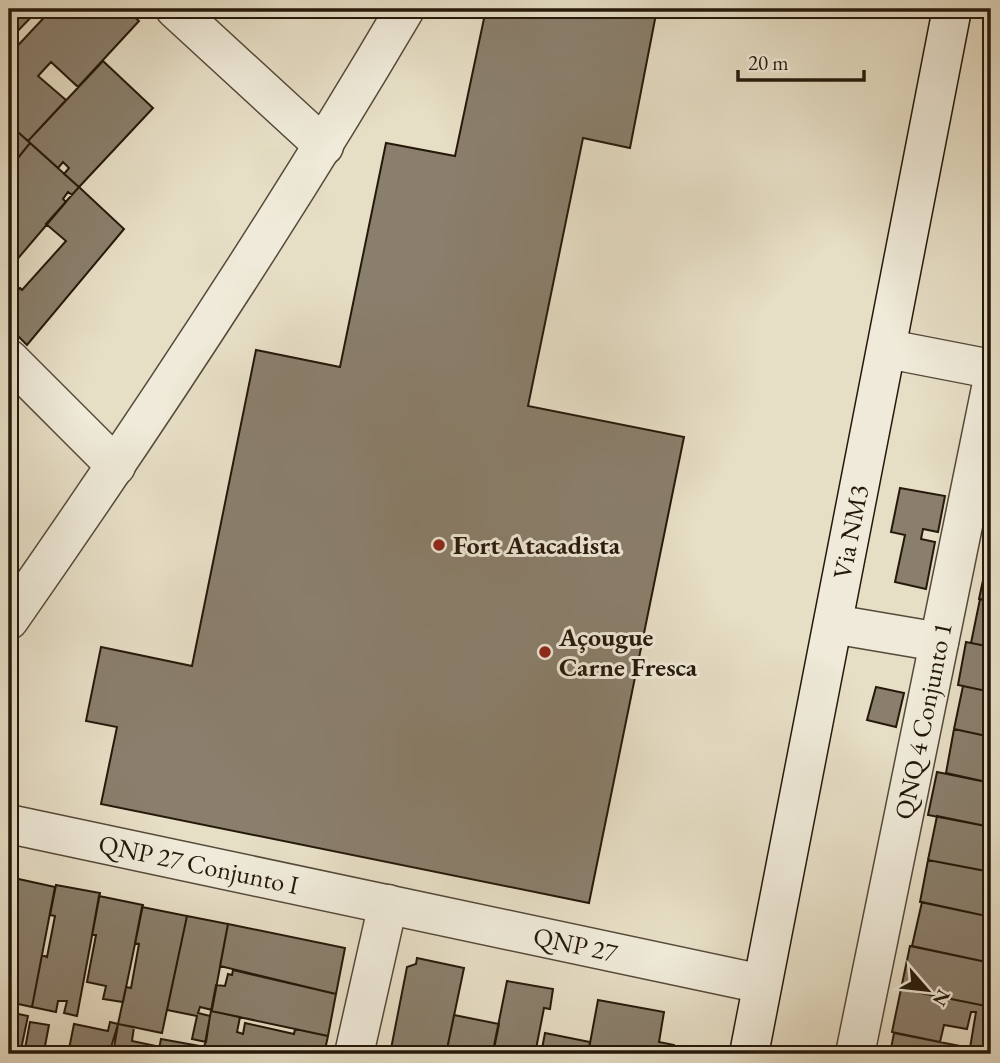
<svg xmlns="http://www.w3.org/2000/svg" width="1000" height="1063" font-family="'EB Garamond',serif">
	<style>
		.building { fill: #8a7f6c; stroke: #26190b; stroke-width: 2 }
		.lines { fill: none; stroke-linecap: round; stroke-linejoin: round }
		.minor-casing { stroke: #564a3a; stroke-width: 41 }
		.tertiary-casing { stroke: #564a3a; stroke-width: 41 }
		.secondary-casing { stroke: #26190b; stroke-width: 41 }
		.minor { stroke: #efead9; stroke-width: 38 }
		.tertiary { stroke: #efead9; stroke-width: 38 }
		.secondary { stroke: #efead9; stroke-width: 38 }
		.poi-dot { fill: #8f2418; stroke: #efead9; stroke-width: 2.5 }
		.labels { text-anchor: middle; stroke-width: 6; stroke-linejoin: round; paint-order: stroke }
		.street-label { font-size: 26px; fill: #26190b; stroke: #efead9 }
		.poi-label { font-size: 26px; font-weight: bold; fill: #26190b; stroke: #efead9; text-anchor: start }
	</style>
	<rect width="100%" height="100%" fill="#e6dec5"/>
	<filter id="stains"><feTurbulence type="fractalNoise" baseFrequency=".00286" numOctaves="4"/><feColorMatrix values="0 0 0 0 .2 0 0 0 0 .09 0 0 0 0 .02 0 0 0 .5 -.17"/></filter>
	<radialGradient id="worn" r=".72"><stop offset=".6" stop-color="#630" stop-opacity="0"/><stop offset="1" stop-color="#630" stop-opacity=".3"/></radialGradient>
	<!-- building -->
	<path class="building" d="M9 9H39L9 40Z
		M52 9H125L139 21 78 87 51 62 38 76 66 100 28 141 9 124V55Z
		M486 9H657L630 148 583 138 528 406 684 437 589 903 101 804 117 727 86 721 101 647 192 666 256 350 340 367 386 143 455 156Z
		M103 61 153 108 79 187 64 174 69 168 63 162 58 168 28 141Z
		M9 124 30 143 9 169Z
		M30 143 79 187 72 195 68 192 63 199 66 202 9 269V221L14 215 9 210V169Z
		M79 187 124 229 27 345 9 327V299L20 288 22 290 66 241 46 224Z
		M900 488 945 496 938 532 923 529 921 539 935 542 926 589 895 582 905 535 891 532Z
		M991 511V557L983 555Z
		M988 557H991V602L979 599Z
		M980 599 991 602V647L971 643Z
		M966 642 991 647V692L958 685Z
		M963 686 991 692V737L954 729Z
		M876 687 904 693 896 727 867 720Z
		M954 729 991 737V783L946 773Z
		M937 772 991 783V827L928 815Z
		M937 816 991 827V872L928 860Z
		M928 860 991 872V917L920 902Z
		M14 878 55 887 32 1007 9 1002V902Z
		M56 885 100 893 77 1016 64 1013 67 1001H58L56 1012 32 1007 42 955 47 957 55 916 50 915Z
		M99 896 143 905 123 1002 103 999 106 986 87 982 96 935H92Z
		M922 902 991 917V963L912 946Z
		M142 907 187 916 162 1033 118 1024 126 987 131 988 139 944 135 943Z
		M187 916 228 924 212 1010 200 1007 198 1013 210 1016 206 1042 192 1039 197 1016 167 1010Z
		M228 924 345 948 336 994 220 966Z
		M910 946 991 963V1007L901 989Z
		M417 958 464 968 446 1054H390L407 967 416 964Z
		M233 970 336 994 328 1036 211 1011 216 985 225 986 228 974 232 975Z
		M507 981 553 989 550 1009 544 1008 535 1054 518 1051 517 1054 505 1052 507 1048 494 1046Z
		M901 989 991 1007V1052L970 1048 976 1012H971L967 1029 944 1025 940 1042 892 1032Z
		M598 1000 664 1012 659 1042 674 1045 672 1054H588Z
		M211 1011 240 1017 237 1032 243 1034 245 1023 294 1034 295 1029 328 1036 324 1054H203Z
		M9 1012 28 1016 20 1054H9Z
		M454 1015 499 1024 493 1054H446Z
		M30 1022 49 1025 45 1046 69 1050 68 1054H24Z
		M110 1022 118 1024 109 1054H68L74 1024 108 1031Z
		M118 1024 134 1027 132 1041 156 1046 155 1054H113Z
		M545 1033 590 1042 588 1054H541Z
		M894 1033 965 1047 963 1051 966 1052 967 1047 991 1052V1054H890Z
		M161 1039 200 1046 199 1054H158Z"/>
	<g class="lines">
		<defs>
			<g id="minor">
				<path d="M175 9 324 146"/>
				<path d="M888 349 991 369"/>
				<path d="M9 359 116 466"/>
				<path d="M833 624 939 642"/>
				<path id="s1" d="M9 824 762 984"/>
				<path d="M354 1054 388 904"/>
				<path id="s2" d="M855 1054 991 388"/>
			</g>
			<path id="tertiary" d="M9 620C148 421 282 218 405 9"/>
			<g id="secondary">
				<path id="s3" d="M749 1054 952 9"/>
			</g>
		</defs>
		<!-- minor casing -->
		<use href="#minor" class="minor-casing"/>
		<!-- tertiary casing -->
		<use href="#tertiary" class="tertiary-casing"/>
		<!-- secondary casing -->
		<use href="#secondary" class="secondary-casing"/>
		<!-- minor -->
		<use href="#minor" class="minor"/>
		<!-- tertiary -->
		<use href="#tertiary" class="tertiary"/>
		<!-- secondary -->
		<use href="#secondary" class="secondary"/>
	</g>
	<!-- markers -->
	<g class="poi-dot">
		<circle cx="439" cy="545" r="7"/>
		<circle cx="545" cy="652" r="7"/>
	</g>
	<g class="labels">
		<!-- street labels -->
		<g class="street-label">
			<text dy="9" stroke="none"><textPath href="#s3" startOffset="532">Via NM3</textPath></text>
			<text dy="9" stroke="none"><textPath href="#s2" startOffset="340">QNQ 4 Conjunto 1</textPath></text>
			<text dy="9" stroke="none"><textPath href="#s1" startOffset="194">QNP 27 Conjunto I</textPath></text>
			<text dy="9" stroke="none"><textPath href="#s1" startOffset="579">QNP 27</textPath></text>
		</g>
		<!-- poi labels -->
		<g class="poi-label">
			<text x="453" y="554">Fort Atacadista</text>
			<text x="559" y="646">Açougue<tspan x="559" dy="30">Carne Fresca</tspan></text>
		</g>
	</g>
	<!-- margin -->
	<rect width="1000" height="1063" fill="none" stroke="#e6dec5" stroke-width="35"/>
	<rect x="10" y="10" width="979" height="1042" fill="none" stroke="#26190b" stroke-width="3.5"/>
	<rect x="18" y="18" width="965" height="1028" fill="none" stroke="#26190b" stroke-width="2"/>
	<!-- north arrow -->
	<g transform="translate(927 990) rotate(118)" stroke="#efead9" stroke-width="5" paint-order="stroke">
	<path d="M0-5L12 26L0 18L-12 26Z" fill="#26190b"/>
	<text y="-10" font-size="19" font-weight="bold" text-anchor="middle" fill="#26190b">N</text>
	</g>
	<!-- scale -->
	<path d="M738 70v10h126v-10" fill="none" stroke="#26190b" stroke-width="3.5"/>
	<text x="748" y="70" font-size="21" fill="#26190b" stroke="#efead9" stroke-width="5" paint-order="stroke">20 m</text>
	<rect width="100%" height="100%" filter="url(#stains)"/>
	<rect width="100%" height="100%" fill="url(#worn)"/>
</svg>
